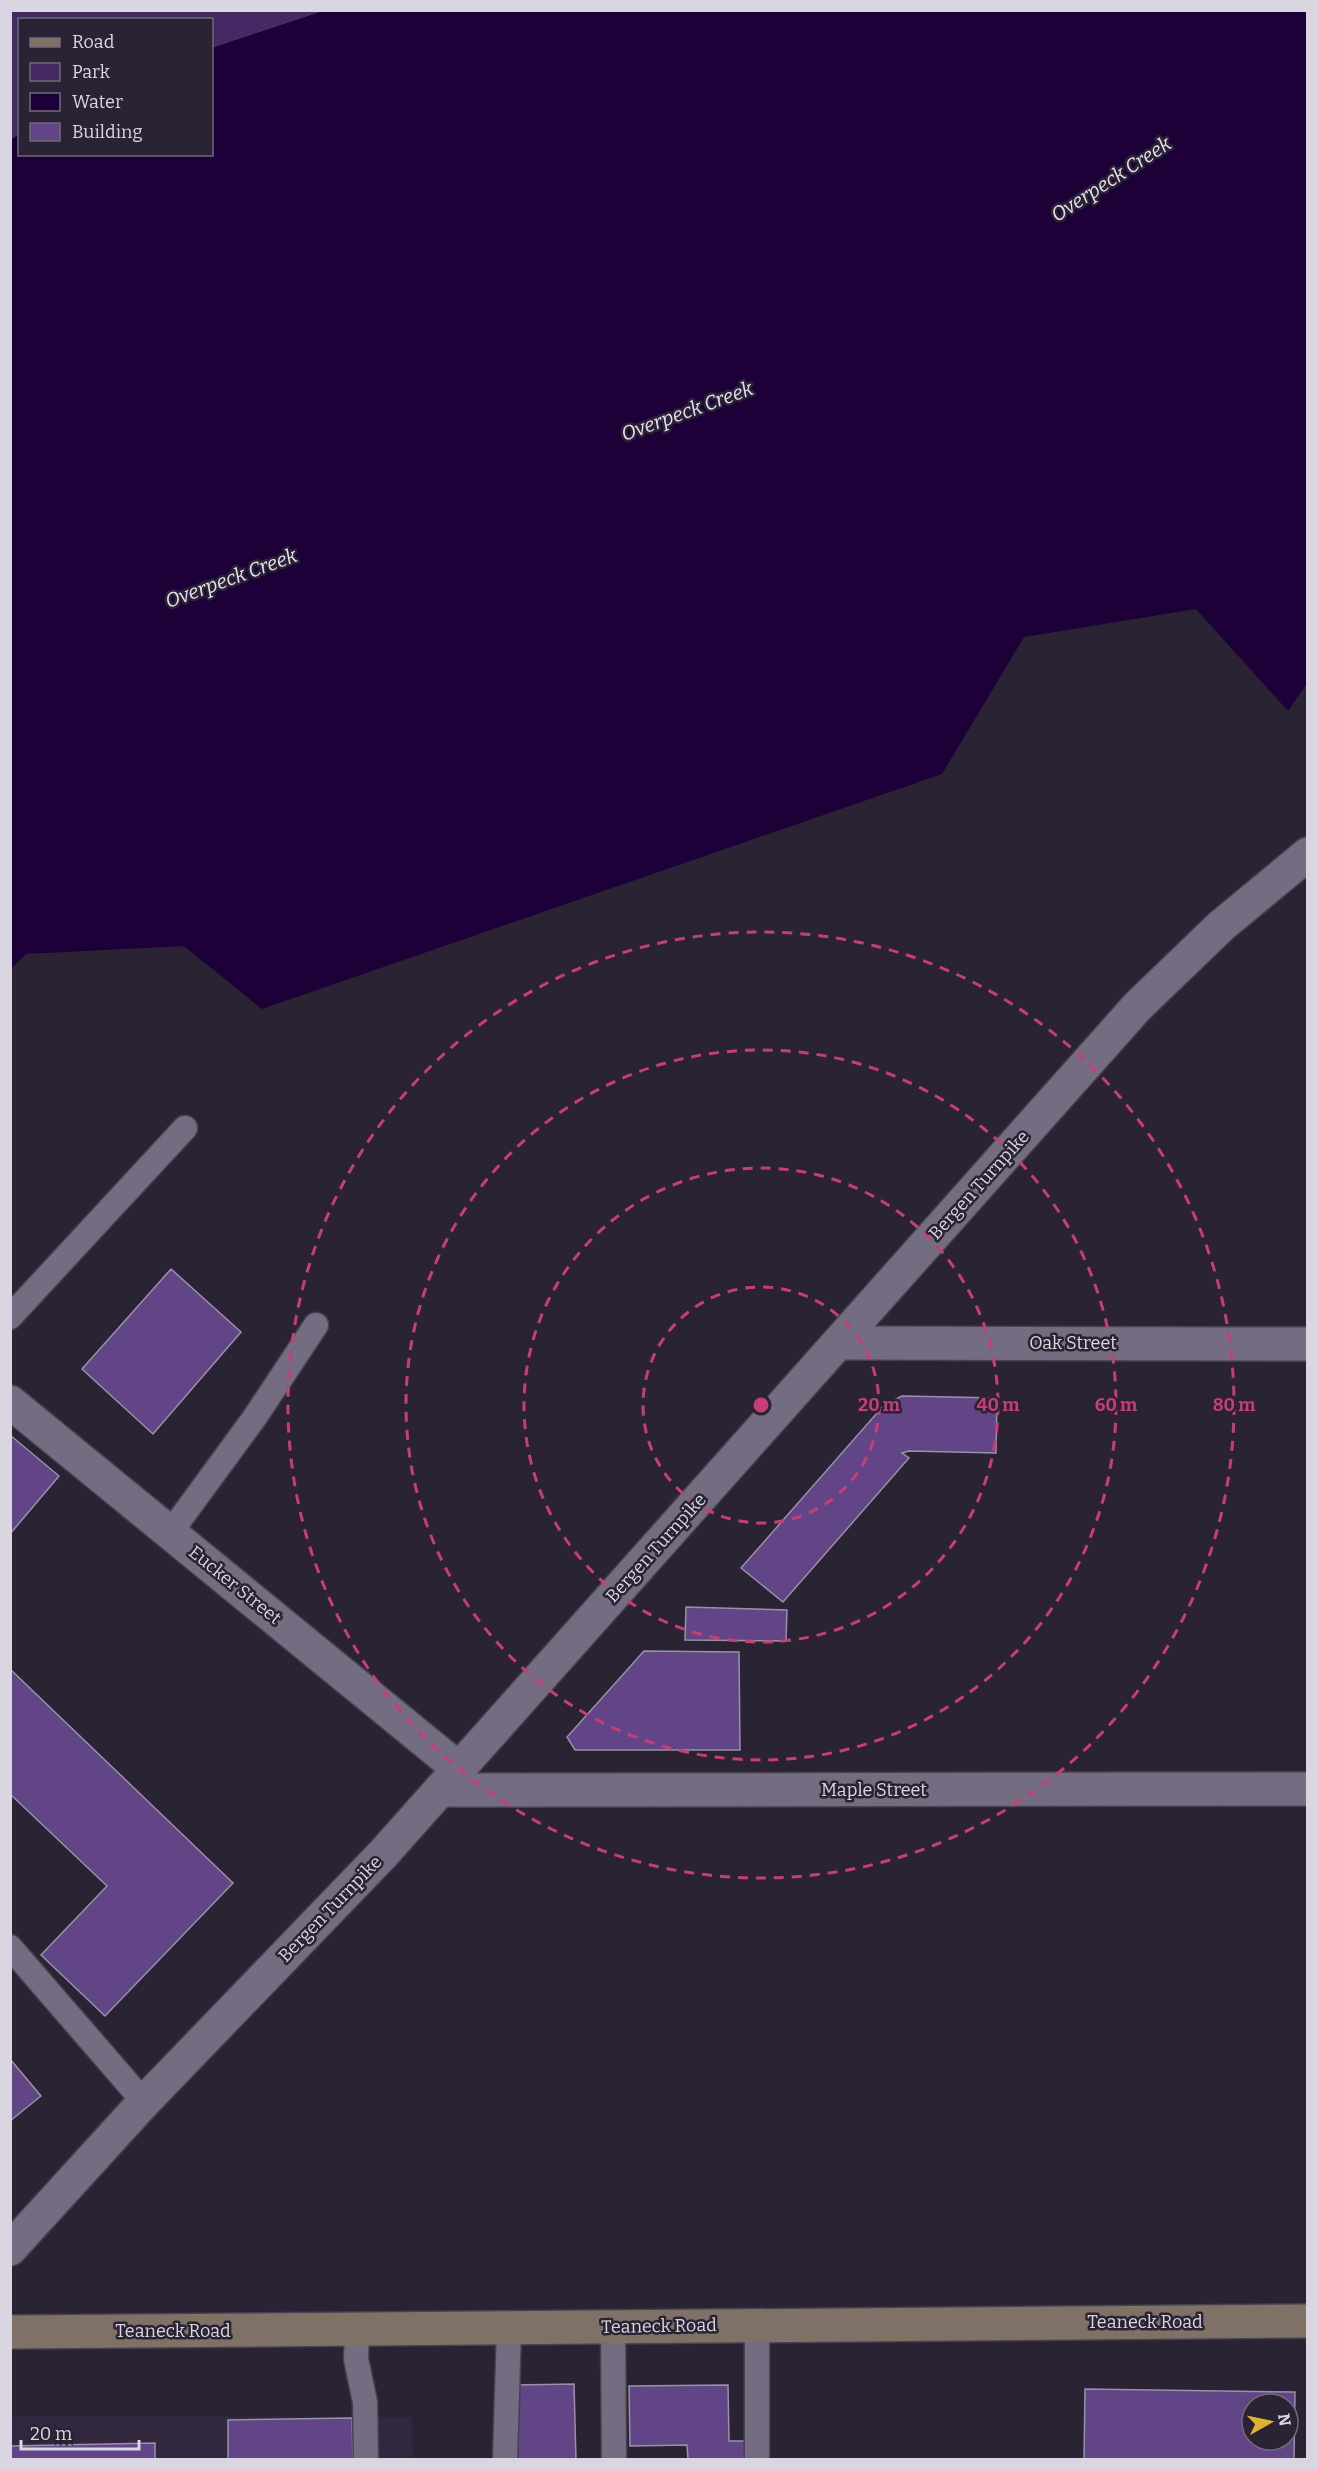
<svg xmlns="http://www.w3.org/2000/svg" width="1318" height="2470" font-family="Bitter,serif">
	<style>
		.built { fill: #31283f }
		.green { fill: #442964 }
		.water { fill: #1d0038 }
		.building { fill: #614586; stroke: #9991a6; stroke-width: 1.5; fill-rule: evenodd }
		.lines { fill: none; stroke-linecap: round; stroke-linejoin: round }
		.service-casing { stroke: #46414e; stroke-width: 27 }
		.minor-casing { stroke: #46414e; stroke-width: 36 }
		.tertiary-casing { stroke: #46414e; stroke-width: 36 }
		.secondary-casing { stroke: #46414e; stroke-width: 36 }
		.service { stroke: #746c80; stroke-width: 24 }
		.minor { stroke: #746c80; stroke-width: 33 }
		.tertiary { stroke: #746c80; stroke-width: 33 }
		.secondary { stroke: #7f7166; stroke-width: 33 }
		.ring { fill: none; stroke: #c73e76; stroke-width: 3; stroke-dasharray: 10 8 }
		.labels { text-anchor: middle; stroke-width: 5; stroke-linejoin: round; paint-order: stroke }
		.street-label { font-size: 18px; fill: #dad6e1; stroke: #292333 }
		.water-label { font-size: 20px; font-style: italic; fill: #e7e0f3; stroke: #292333 }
		.centre { fill: #c73e76; stroke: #292333; stroke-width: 3 }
		.ring-label { font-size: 18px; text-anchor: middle; font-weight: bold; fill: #c73e76; stroke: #292333; stroke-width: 5; stroke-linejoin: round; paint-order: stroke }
	</style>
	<rect width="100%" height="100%" fill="#292333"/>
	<!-- built -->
	<path class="built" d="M11 2416 412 2417 413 2459 11 2460Z"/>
	<!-- green -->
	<path class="green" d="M11 11H326L212 48V20H20L19 134 11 140Z"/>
	<!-- water -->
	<path class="water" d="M326 10 1307 11 1308 682 1288 711 1196 609 1024 637 942 774 262 1009 184 946 26 954 11 969V140L19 134 20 154H212V48Z"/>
	<!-- building -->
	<path class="building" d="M171 1269 241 1332 153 1434 82 1369Z
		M902 1396 997 1398 996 1453 909 1451 902 1453 909 1458 783 1602 741 1568 884 1405Z
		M10 1435 59 1476 10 1534Z
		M686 1607 787 1610 786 1641 685 1640Z
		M644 1651 739 1652 740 1750H575L567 1737Z
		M10 1669 233 1883 105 2016 41 1955 107 1886 10 1794Z
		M10 2059 41 2096 10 2121Z
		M574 2384 576 2460H515L514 2385Z
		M728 2385 729 2441H747V2460H688L687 2445 630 2446 629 2386Z
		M1085 2389 1295 2392 1294 2460H1084ZM1252 2404H1288V2440H1252Z
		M352 2418 353 2460H228V2420Z
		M155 2443V2460H10V2446Z"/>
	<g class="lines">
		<defs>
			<path id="service" d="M10 1317 185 1128
				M170 1533 255 1417 316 1325
				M10 1947 144 2102
				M757 2325V2460
				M613 2327 614 2460
				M357 2330 356 2359 365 2402 366 2460
				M505 2460 509 2328"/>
			<path id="minor" d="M839 1343 1308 1344
				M10 1402 459 1769
				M440 1790 1308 1789"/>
			<path id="tertiary" d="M10 2249 144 2102 383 1854 1137 1007 1221 926 1308 854"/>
			<path id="secondary" d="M10 2332 1308 2321"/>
		</defs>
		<!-- service casing -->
		<use href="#service" class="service-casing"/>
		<!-- minor casing -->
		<use href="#minor" class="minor-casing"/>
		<!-- tertiary casing -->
		<use href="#tertiary" class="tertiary-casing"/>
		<!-- secondary casing -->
		<use href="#secondary" class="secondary-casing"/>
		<!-- service -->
		<use href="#service" class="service"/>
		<!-- minor -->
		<use href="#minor" class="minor"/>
		<!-- tertiary -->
		<use href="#tertiary" class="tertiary"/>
		<!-- secondary -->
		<use href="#secondary" class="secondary"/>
	</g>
	<!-- distance rings -->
	<g class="ring">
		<circle cx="761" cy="1405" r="118"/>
		<circle cx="761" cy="1405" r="237"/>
		<circle cx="761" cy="1405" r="355"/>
		<circle cx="761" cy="1405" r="473"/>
	</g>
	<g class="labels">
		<!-- street labels -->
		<g class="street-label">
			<text transform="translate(979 1185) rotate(-48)" y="6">Bergen Turnpike</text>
			<text x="1073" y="1349">Oak Street</text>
			<text transform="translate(656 1548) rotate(-48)" y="6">Bergen Turnpike</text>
			<text transform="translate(235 1585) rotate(39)" y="6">Eucker Street</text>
			<text x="874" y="1796">Maple Street</text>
			<text transform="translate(330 1909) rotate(-46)" y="6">Bergen Turnpike</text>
			<text x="1145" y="2328">Teaneck Road</text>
			<text transform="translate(659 2326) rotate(-1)" y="6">Teaneck Road</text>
			<text x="173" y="2337">Teaneck Road</text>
		</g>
		<!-- water labels -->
		<g class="water-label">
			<text transform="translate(1111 179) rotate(-33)" y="7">Overpeck Creek</text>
			<text transform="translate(687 411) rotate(-20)" y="7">Overpeck Creek</text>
			<text transform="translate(231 578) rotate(-20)" y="7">Overpeck Creek</text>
		</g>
	</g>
	<circle cx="761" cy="1405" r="9" class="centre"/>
	<g class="ring-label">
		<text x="879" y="1411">20 m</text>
		<text x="998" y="1411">40 m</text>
		<text x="1116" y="1411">60 m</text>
		<text x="1234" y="1411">80 m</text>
	</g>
	<!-- border -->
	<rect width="1318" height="2470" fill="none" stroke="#dad6e1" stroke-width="24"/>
	<!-- legend -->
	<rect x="18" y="18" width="195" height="138" fill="#292333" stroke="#706b79" stroke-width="1.5"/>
	<rect x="30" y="38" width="30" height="9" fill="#7f7166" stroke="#706b79" stroke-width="1.5"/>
	<text x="72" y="48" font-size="18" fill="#dad6e1">Road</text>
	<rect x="30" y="63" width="30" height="18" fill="#442964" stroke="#706b79" stroke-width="1.5"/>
	<text x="72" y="78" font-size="18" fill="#dad6e1">Park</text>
	<rect x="30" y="93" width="30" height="18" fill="#1d0038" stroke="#706b79" stroke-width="1.5"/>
	<text x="72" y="108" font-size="18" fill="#dad6e1">Water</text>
	<rect x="30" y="123" width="30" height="18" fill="#614586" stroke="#706b79" stroke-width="1.5"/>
	<text x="72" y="138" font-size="18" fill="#dad6e1">Building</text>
	<!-- north arrow -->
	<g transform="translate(1270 2422) rotate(81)"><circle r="28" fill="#292333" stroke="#706b79" stroke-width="1.5"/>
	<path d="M0-4.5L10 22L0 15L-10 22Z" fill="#dcb233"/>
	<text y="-9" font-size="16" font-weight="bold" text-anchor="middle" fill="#dad6e1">N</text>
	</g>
	<!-- scale -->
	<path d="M21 2440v9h118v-9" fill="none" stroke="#dad6e1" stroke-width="3"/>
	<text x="30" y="2440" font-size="18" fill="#dad6e1" stroke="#292333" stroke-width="4.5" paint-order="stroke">20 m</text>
</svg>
